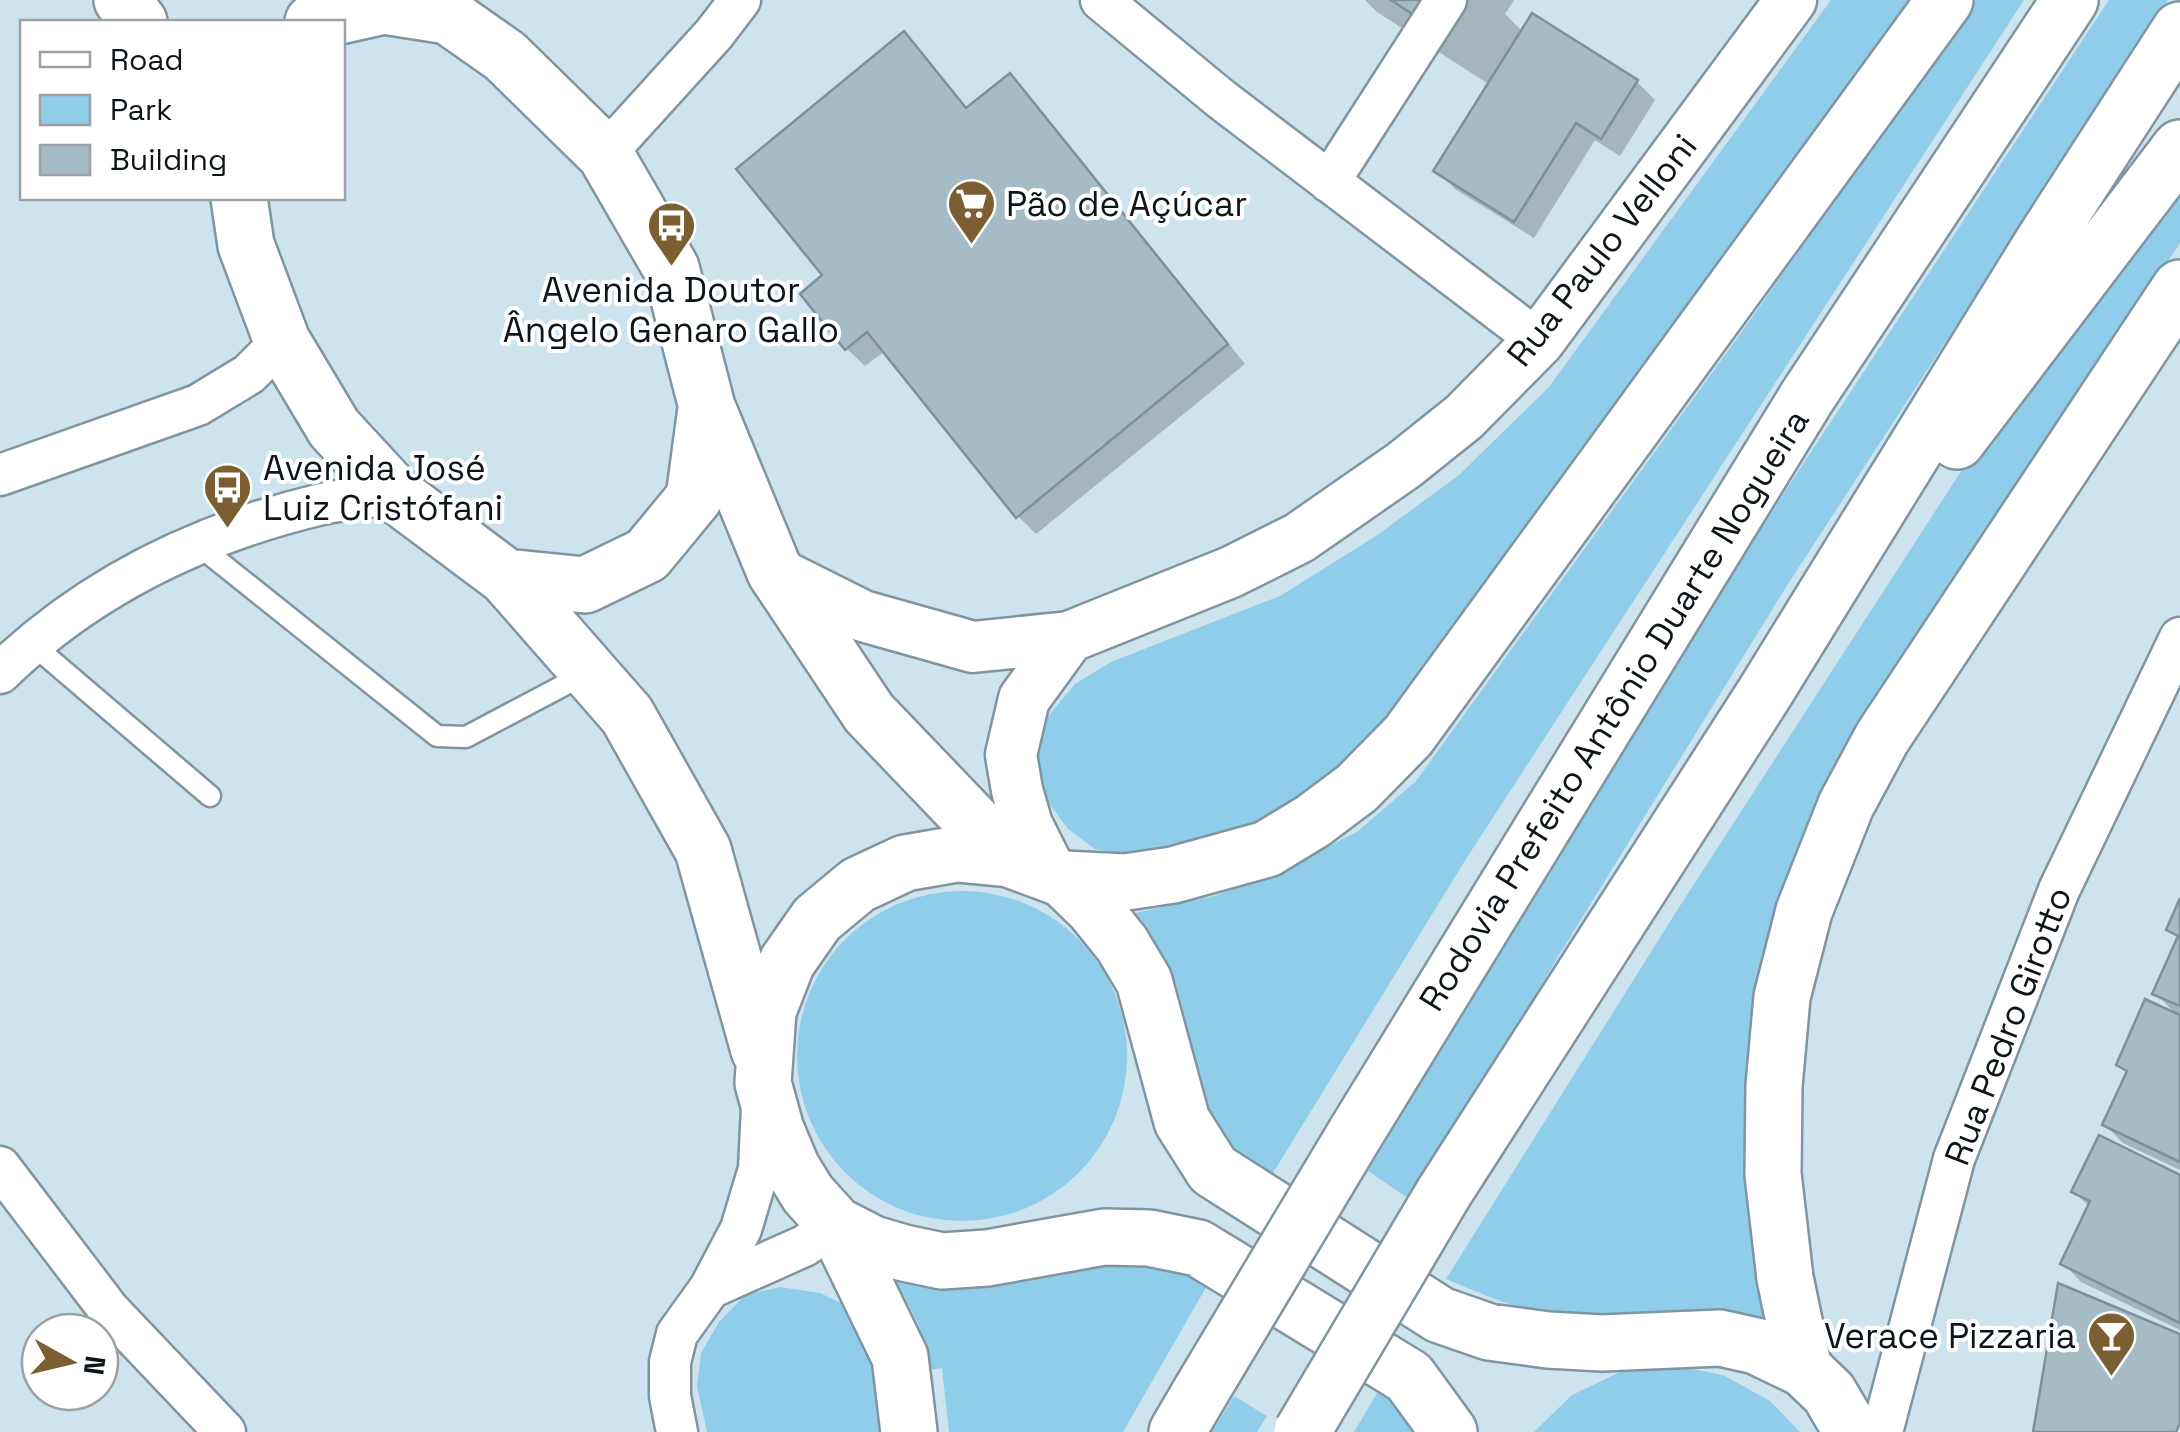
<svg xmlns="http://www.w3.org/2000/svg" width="2180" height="1432" font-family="'Space Grotesk',sans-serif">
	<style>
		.green { fill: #90cdea }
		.shadow { fill: #0003 }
		.building { fill: #a5bbc5; stroke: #7c919b; stroke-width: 2.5 }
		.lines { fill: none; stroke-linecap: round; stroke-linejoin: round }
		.service-casing { stroke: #8095a0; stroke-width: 25 }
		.minor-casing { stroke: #8095a0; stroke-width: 45 }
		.tertiary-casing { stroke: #8095a0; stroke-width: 55 }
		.secondary-casing { stroke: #8095a0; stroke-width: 60 }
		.motorway-casing { stroke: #8095a0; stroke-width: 60 }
		.service { stroke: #fff; stroke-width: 20 }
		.minor { stroke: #fff; stroke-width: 40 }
		.tertiary { stroke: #fff; stroke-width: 50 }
		.secondary { stroke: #fff; stroke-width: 55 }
		.motorway { stroke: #fff; stroke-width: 55 }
		.motorway-bridge-casing { stroke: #8095a0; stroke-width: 60; stroke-linecap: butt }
		.motorway-bridge { stroke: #fff; stroke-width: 55 }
		.labels { text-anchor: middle; stroke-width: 8; stroke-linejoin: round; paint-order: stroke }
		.poi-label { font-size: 35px; fill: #0d1519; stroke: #fff; text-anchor: start }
		.street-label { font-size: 35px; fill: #0d1519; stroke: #fff }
	</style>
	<rect width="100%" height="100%" fill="#cde3ee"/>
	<!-- green -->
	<path class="green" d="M1831 0H1915L1400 705 1359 751 1308 794 1256 827 1137 856 1095 849 1068 829 1043 795 1037 760 1044 721 1075 684 1111 662 1280 596 1376 536 1459 475 1549 387Z
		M1976 0H2024L1466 859 1265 1186 1230 1151 1201 1095 1180 1007 1163 962 1131 914 1218 895 1292 864 1357 832 1416 781 1741 333Z
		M2109 0H2168L1788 584 1556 960 1414 1202 1368 1171 1512 930 1745 552Z
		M2180 183V243L1855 730 1815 802 1783 890 1781 1335C1754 1327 1720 1314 1692 1312 1659 1310 1626 1318 1593 1320 1546 1322 1489 1297 1446 1279L1676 912 1958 476 2053 343Z
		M797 1056a165 165 0 1 1 330 0a165 165 0 1 1-330 0Z
		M1141 1257 1212 1277 1123 1432H949L942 1368 928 1370 919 1326 891 1271Z
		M780 1287 820 1293 849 1307 868 1341 884 1401 885 1432H707L697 1386 701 1353 719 1322 745 1295Z
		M1671 1365 1723 1375 1770 1401 1800 1432H1534L1572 1395 1620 1372Z
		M1380 1388 1428 1432H1354Z
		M1234 1396 1267 1416 1257 1432H1212Z"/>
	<!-- shadow -->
	<path class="shadow" d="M1365 0H1514L1505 14 1523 32 1637 82 1655 100 1620 156 1595 140 1534 238 1455 189 1436 170 1490 85 1377 12Z
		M904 34 923 53 968 109 1009 76 1028 95 1245 364 1036 534 1018 516 885 351 865 366 846 348 826 276Z
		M2180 904V1170L2123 1143 2105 1125 2128 1075 2119 1065 2179 1017 2155 993 2179 939 2169 930Z
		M2180 1178V1330L2081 1282 2063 1263 2090 1207 2074 1192Z"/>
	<!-- building -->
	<path class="building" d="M1391 0H1438L1424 22Z
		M1532 13 1638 80 1601 139 1576 123 1514 222 1433 171Z
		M904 31 966 108 1010 73 1228 344 1016 518 867 332 845 350 800 294 822 275 736 169Z
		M2180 898V1006L2152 994 2178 936 2166 930Z
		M2145 999 2180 1015V1162L2102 1125 2127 1071 2116 1065Z
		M2099 1135 2180 1175V1323L2060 1264 2090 1201 2071 1192Z
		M2058 1283 2180 1334V1423L2176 1432H2033Z"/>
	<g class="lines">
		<defs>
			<path id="service" d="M197 544 437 736 466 737 587 673
				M31 643 210 796"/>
			<path id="minor" d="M1101 0 1221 99 1539 341
				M605 154 714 34 740 0
				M1329 182 1446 0
				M0 475 198 405 249 374 282 341
				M0 673C89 587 198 534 318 505 343 499 369 497 395 494
				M0 1167 109 1310 225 1432
				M710 1288 804 1246 836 1225
				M677 1432 670 1396V1362L677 1334 710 1288 741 1229 759 1169 762 1107
				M1882 1432 1954 1159 2059 890 2180 638"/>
			<path id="tertiary" d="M775 572 863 616 973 647 1069 637 1231 572 1299 538 1404 465 1464 417 1539 341 1791 0
				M1052 875 1027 825 1017 790 1011 755 1024 699 1069 637"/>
			<path id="secondary" d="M122 0 139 22
				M431 0 448 16 505 56 605 154 671 268 707 407 775 572 869 713 1009 859
				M313 22 384 6 448 16
				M239 198 246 245 282 341 334 428 395 494 506 577 627 715 703 850 759 1050
				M506 577 585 585 647 555 694 498 706 409
				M1449 1432 1409 1377 1198 1248 1149 1238 1104 1237 987 1258 942 1261 904 1253 873 1244 836 1225 808 1194 792 1168 776 1130 763 1083 768 1011 787 962 817 919 858 885 905 863 957 854 1009 859 1063 879 1093 908 1122 944 1144 981 1182 1121 1213 1170 1440 1315 1489 1332 1548 1340 1602 1343 1720 1338 1756 1346 1804 1369 1829 1393 1852 1432"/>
			<path id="motorway" d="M1957 441 2180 148
				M1063 879 1126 882 1173 875 1267 849 1313 821 1357 788 1408 736 1945 0
				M1355 1134 1807 397 2070 0
				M1443 1194 1764 694 2043 242 2180 30
				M836 1225 900 1357 909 1432
				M1804 1369 1785 1278 1773 1174 1774 1086 1782 997 1804 911 1846 805 1882 738 2180 288
				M1177 1432 1201 1391"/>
		</defs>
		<!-- service casing -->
		<use href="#service" class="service-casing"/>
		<!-- minor casing -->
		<use href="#minor" class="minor-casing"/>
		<!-- tertiary casing -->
		<use href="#tertiary" class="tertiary-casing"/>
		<!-- secondary casing -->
		<use href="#secondary" class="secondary-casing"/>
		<!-- motorway casing -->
		<use href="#motorway" class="motorway-casing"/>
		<!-- service -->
		<use href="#service" class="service"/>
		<!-- minor -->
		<use href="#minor" class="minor"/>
		<!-- tertiary -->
		<use href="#tertiary" class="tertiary"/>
		<!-- secondary -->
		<use href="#secondary" class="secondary"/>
		<!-- motorway -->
		<use href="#motorway" class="motorway"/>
		<defs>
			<path id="motorway-bridge" d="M1201 1391 1355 1134
				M1302 1432 1443 1194"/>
		</defs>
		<!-- motorway-bridge casing -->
		<use href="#motorway-bridge" class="motorway-bridge-casing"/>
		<!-- motorway-bridge -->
		<use href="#motorway-bridge" class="motorway-bridge"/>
	</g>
	<!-- icons -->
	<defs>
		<symbol id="supermarket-pin" viewBox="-11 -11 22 30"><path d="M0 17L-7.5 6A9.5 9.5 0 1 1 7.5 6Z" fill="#7b5f32" stroke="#fff"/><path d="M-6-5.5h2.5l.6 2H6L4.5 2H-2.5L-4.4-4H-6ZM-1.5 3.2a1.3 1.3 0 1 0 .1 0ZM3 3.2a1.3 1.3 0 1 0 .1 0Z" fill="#fff"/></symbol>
		<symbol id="bus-pin" viewBox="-11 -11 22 30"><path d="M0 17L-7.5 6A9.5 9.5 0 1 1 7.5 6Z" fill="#7b5f32" stroke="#fff"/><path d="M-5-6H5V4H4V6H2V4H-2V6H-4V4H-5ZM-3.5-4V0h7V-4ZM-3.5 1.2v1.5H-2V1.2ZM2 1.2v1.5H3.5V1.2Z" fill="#fff"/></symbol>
		<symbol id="bar-pin" viewBox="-11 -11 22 30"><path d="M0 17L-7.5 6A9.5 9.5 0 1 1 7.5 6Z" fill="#7b5f32" stroke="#fff"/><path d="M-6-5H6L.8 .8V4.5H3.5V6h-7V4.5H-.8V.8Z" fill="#fff"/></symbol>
	</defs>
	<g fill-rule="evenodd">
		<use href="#supermarket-pin" x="944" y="176" width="55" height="75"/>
		<use href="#bus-pin" x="644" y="198" width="55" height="75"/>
		<use href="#bus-pin" x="200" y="460" width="55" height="75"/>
		<use href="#bar-pin" x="2084" y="1308" width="55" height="75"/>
	</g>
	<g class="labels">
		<!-- poi labels -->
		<g class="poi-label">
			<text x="1006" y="216">Pão de Açúcar</text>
			<text x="671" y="302" text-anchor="middle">Avenida Doutor<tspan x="671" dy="40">Ângelo Genaro Gallo</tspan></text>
			<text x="263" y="480">Avenida José<tspan x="263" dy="40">Luiz Cristófani</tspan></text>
			<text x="2076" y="1348" text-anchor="end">Verace Pizzaria</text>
		</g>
		<!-- street labels -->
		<g class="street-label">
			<text transform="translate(1602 250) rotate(-52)" y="12">Rua Paulo Velloni</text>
			<text transform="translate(1614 710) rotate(-58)" y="12">Rodovia Prefeito Antônio Duarte Nogueira</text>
			<text transform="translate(2008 1026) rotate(-69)" y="12">Rua Pedro Girotto</text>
		</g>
	</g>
	<!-- legend -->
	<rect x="20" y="20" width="325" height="180" fill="#ffffff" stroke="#9ea1a3" stroke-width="2.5"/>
	<rect x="40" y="52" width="50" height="15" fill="#ffffff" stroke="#9ea1a3" stroke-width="2.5"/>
	<text x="110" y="70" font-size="30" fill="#0d1519">Road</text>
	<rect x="40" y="95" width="50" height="30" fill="#90cdea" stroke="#9ea1a3" stroke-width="2.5"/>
	<text x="110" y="120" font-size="30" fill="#0d1519">Park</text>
	<rect x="40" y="145" width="50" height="30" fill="#a5bbc5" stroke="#9ea1a3" stroke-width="2.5"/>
	<text x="110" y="170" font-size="30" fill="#0d1519">Building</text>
	<!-- north arrow -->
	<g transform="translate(70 1362) rotate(98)"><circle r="48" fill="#ffffff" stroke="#9ea1a3" stroke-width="2.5"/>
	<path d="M0-8L18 38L0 25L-18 38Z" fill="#7b5f32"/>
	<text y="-15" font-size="28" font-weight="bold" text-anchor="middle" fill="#0d1519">N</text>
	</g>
</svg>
